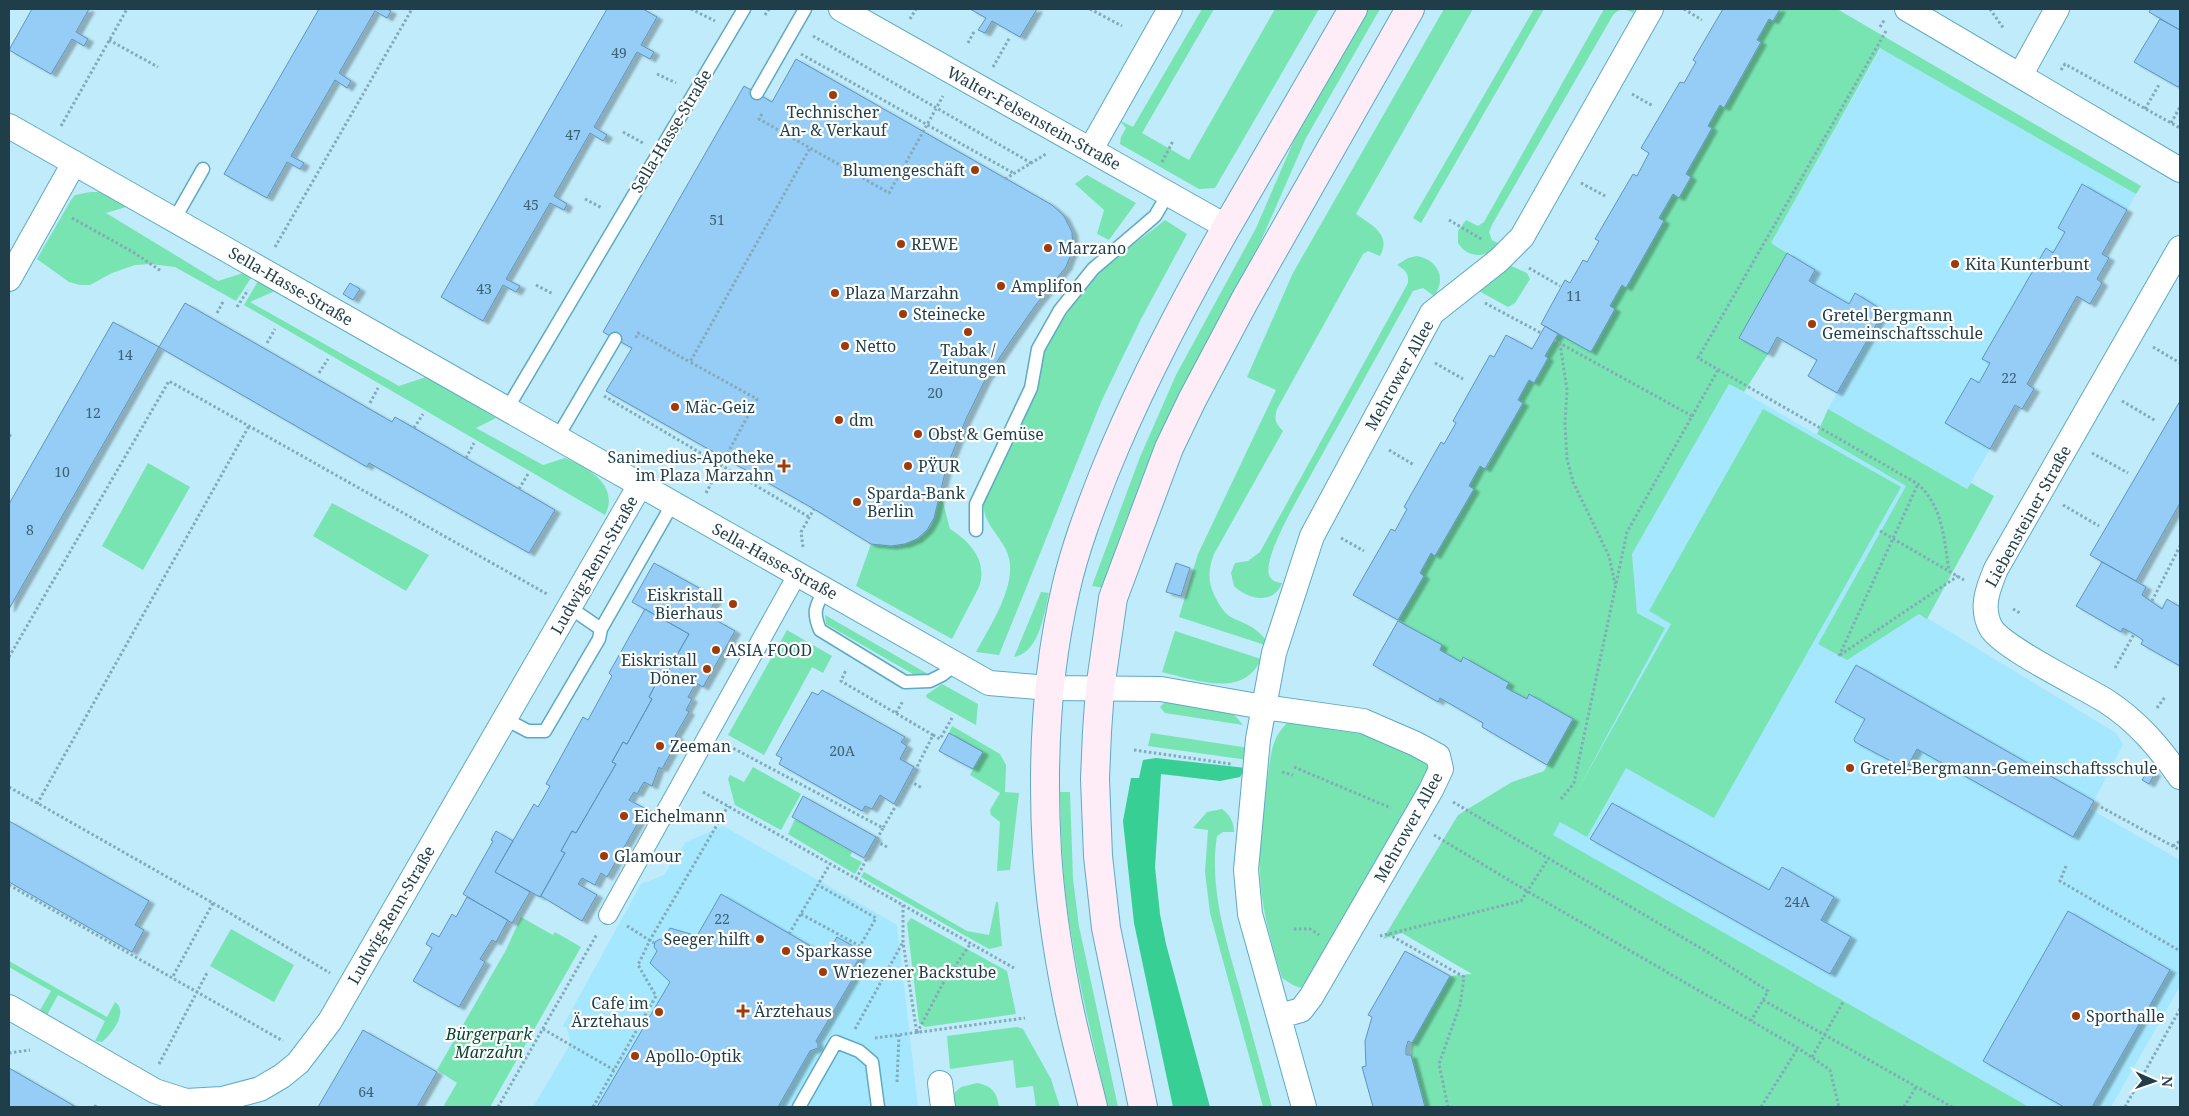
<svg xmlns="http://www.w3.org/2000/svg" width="2189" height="1116" font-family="'Noto Serif',serif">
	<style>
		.built { fill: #a4e7ff }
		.green { fill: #78e4b1 }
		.forest { fill: #37cf93 }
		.building { fill: #95cdf7; stroke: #5f95bc; filter: url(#shadow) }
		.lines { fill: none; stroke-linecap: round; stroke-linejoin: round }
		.service-casing { stroke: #5faac3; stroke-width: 15 }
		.pedestrian-casing { stroke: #5faac3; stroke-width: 20 }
		.minor-casing { stroke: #5faac3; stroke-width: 26 }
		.secondary-casing { stroke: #5faac3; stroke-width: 30 }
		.path { stroke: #83aab8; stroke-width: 3; stroke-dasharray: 2.5 2.5; stroke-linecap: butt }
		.service { stroke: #fff; stroke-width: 12 }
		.pedestrian { stroke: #fff; stroke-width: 18 }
		.minor { stroke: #fff; stroke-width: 24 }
		.secondary { stroke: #feecf7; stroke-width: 28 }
		.poi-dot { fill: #9f3b08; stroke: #fff; stroke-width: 2 }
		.labels { text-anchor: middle; stroke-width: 4.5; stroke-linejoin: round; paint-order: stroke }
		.number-label { font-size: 14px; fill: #3c6274 }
		.poi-label { font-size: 16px; fill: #1f3e49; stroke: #fff; text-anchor: start }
		.street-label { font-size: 16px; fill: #1f3e49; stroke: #fff }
		.park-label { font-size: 16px; font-style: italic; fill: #09472f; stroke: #fff }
	</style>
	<defs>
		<filter id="shadow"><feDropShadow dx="5.5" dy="3" stdDeviation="1" flood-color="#0004"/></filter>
	</defs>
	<rect width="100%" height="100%" fill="#bfebfb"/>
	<!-- built -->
	<path class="built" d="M1881 48 2136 194 2102 254 2097 279 2102 283 2090 304 2077 297 2027 384 2034 389 2022 409 2015 405 1967 489 1828 409 1884 311 1855 293 1849 304 1809 281 1815 270 1771 243Z
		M1729 384 1906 486 1818 644 1847 659 1919 613 2116 733 2123 744 2090 809 2180 860V986L2111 1107H2029L1552 835 1665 628 1637 613 1632 554Z
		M723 826 897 925 918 1107H533L571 1043 567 1028 563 1026 641 884 664 875 686 842Z"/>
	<!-- green -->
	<path class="green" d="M1202 9H1214L1142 133 1189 160 1275 9H1319L1215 188 1199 189 1120 144 1121 137 1126 128 1119 120 1133 127Z
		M1368 9H1380L1306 138 1260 243 1176 400 1149 461 1121 533 1104 588 1092 586 1140 457 1176 375 1256 228 1295 138Z
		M1444 9H1473L1356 214C1371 225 1392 234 1380 256L1368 251 1363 254 1277 409C1274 419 1275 423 1283 431L1214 554C1207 572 1208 585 1218 602 1221 607 1225 614 1231 617 1246 625 1254 625 1266 640L1265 645 1179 617 1198 554 1276 390 1247 377 1293 273Z
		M1534 9H1544L1421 223 1413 218Z
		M1604 9H1635L1633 13C1625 8 1620 8 1613 15L1493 223 1489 232 1492 240 1498 243C1489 260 1467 258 1458 243V231L1466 220 1478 226 1484 222Z
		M1780 9H1837L2141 186 2136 194 1880 48 1771 243 1787 253 1739 338 1768 354 1744 392 1729 384 1632 554 1637 613 1665 628 1576 793 1671 624 1649 611 1763 409 1901 487 1714 818 1626 768 1587 837 1560 822 1553 835 2029 1107H1425L1411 1055 1412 1043 1450 976 1472 974 1402 933 1383 939 1458 815 1512 782 1544 771 1573 719 1529 694 1527 699 1506 688 1509 683 1464 658 1461 662 1440 650 1442 645 1398 621 1423 576 1420 573 1431 553 1436 555 1473 489 1469 486 1480 466 1486 469 1523 403 1518 400 1529 380 1535 382 1548 358 1545 356 1558 334 1591 351 1615 309 1610 306 1622 285 1626 288 1664 221 1659 218 1673 194 1679 198 1691 178 1686 174 1712 129 1708 126 1720 105 1725 107 1761 43 1757 40 1769 19 1774 21Z
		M1087 175 1136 203 1109 240 1097 234 1104 210 1075 184Z
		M90 192H100L126 207 106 213 218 281 243 273 251 278 236 301 175 267 151 264 135 265 112 273 90 285H80L69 282 37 259 71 200 75 195Z
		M1165 220 1187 234 1141 319 1102 400 999 655 976 652C989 628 1012 593 1010 565 1009 539 979 526 984 498 1012 427 1037 346 1087 287 1108 261 1139 241 1165 220Z
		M1417 256C1438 260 1447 278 1434 296L1423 288 1413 291 1298 498C1290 513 1264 559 1269 575 1271 581 1277 582 1282 583 1273 606 1247 599 1234 586L1231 573 1235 563 1248 561 1260 552 1408 283C1409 273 1405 270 1397 265L1408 258Z
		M1511 266 1527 273 1530 279 1515 303 1508 307 1479 291Z
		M258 281 275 291 250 302 399 386 426 377 496 418 476 428 543 465 565 458C588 468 620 485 605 515L244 305Z
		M1828 409 1967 489 1971 483 1994 496 1927 619 1919 614 1847 660 1818 644 1906 486 1817 434Z
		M148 463 190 487 143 570 102 546Z
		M940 491 950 529C971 542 988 562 979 587L952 639 856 586 871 544C894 546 926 546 934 518 937 509 938 500 940 491Z
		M332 503 429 555 406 591 313 536Z
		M1041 592 1049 593C1044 613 1040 652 1014 657Z
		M825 615 928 674 918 677 826 624Z
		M787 630 832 656 823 673 812 667 764 755 728 735Z
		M1175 631 1261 659C1244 699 1195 680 1162 672Z
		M942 684 978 704 976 725 927 698 926 695Z
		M1164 703C1181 703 1222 705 1235 716 1238 718 1240 722 1243 725L1165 713 1160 707Z
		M1290 720 1339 722 1428 762 1427 773 1305 987C1296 989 1290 983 1282 978 1272 945 1261 908 1260 874 1259 843 1262 812 1267 782 1271 756 1270 738 1290 720Z
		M952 726 1000 754 1006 765 1005 792 1019 793 1010 870 997 871 1000 822 991 815 990 810 1000 793 970 775 982 752 949 733Z
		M1151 733 1249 748 1248 760 1148 746Z
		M753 767 801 794 781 830 735 805 728 779 730 775 744 782Z
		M1060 792H1070L1073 879 1079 926 1118 1107H1108C1095 1049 1080 991 1071 932 1063 886 1061 839 1060 792Z
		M1222 809C1230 815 1234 822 1234 832H1223L1217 836C1209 887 1225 937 1239 986 1250 1026 1261 1067 1272 1107H1263L1210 913 1205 872 1208 830 1193 828 1207 812Z
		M795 819 852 852 850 856 862 862 855 874 788 834Z
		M864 872 967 931 989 935 996 902H998L1002 946 989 949 861 877Z
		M521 917 553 935 555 932 581 947 490 1107H443L457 1083 437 1070 506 950Z
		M911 918 1007 971 1016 1014 925 1027 919 1023 907 923Z
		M231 929 294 965 274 1002 210 966Z
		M9 961 107 1017 115 1002C129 1011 112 1034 102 1042L95 1041 105 1021 58 995 47 1015 40 1010 51 991 9 967Z
		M1017 1027 1023 1029 1051 1079 1060 1107H1036L1033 1086 1016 1088 1013 1060 950 1069 947 1036Z
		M977 1083C992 1086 997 1092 999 1107H955L953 1094 961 1087Z"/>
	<!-- forest -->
	<path class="forest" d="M1156 758 1246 768 1240 777 1220 781 1161 774 1155 867 1160 914 1166 944 1210 1107H1173L1134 923 1123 821 1131 778H1139L1143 760Z"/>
	<!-- building -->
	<path class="building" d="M32 9H89L76 32 88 39 84 46 72 39 51 74 9 50Z
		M319 9H387L391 11 387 18 375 11 339 73 351 81 347 88 335 80 291 156 304 163 300 169 287 162 267 198 224 174Z
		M607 9H643L657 17 641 45 654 52 650 59 637 52 594 127 607 135 603 141 590 133 554 196 567 204 564 210 550 203 506 279 520 286 516 292 503 285 483 321 441 297Z
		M970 9H1037L1020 37 992 21 985 33 978 30 986 18Z
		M1723 9H1780L1773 21 1769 19 1757 40 1761 42 1724 108 1720 105 1708 126 1712 128 1686 174 1691 177 1679 198 1673 194 1659 218 1664 221 1626 288 1622 285 1610 306 1615 309 1591 352 1541 324 1565 280 1570 283 1583 260 1587 262 1599 241 1595 239 1633 174 1637 176 1649 153 1641 148 1680 82 1684 83 1696 62 1693 60Z
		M2151 9H2180V30L2149 12Z
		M2160 19 2180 30V84L2178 87 2134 62Z
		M796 59 1052 205 1064 216 1072 232 1073 249 1066 267 1035 306 1010 342 986 378 966 419 946 469 934 518 927 530 917 539 905 544 891 546 871 544 814 509 606 391 632 348 603 332 744 86 772 102Z
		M2082 184 2127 210 2102 254 2109 258 2097 279 2102 283 2090 304 2077 296 2027 384 2034 389 2022 409 2015 405 1990 449 1945 423 1971 378 1979 383 1990 363 1982 359 2046 248 2053 253 2065 232 2058 228Z
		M1787 253 1815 270 1809 281 1849 304 1855 293 1884 311 1837 393 1808 376 1817 360 1777 337 1768 354 1739 338Z
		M350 283 360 289 353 300 343 294Z
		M185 303 392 422 395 417 555 510 529 553 369 463 367 467 159 347Z
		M113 322 159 347 9 609V504Z
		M1545 326 1558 334 1545 356 1548 358 1534 383 1529 380 1518 400 1523 403 1485 469 1480 466 1469 486 1474 489 1435 556 1431 553 1420 573 1424 576 1398 620 1353 595 1391 529 1395 531 1407 509 1404 507 1441 442 1444 444 1456 423 1453 421 1490 355 1494 357 1506 335 1532 349Z
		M2180 401V503L2136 581 2090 555Z
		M2102 562 2146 587 2142 595 2162 609 2167 599 2180 607V666L2141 644 2143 640 2134 634 2123 628 2121 632 2076 606Z
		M654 563 717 598 707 615 735 631 703 687 696 683 688 697 692 699 686 710 689 712 675 736 679 738 662 769 659 767 652 786 644 782 637 794 634 792 629 800 646 809 607 877 601 873 595 885 582 878 578 884 597 895 582 921 541 896 565 853 561 851 572 831 576 833 616 764 612 762 623 742 627 744 652 699 649 697 660 676 664 678 689 634 632 602Z
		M1176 563 1190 568 1181 596 1166 592Z
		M645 609 689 634 664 678 660 676 649 697 652 699 627 744 623 742 612 762 616 764 576 833 572 831 561 851 565 853 540 897 495 872 534 804 538 807 550 786 546 784 583 717 588 720 612 676 609 673Z
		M1398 621 1442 645 1440 650 1461 662 1463 657 1509 683 1506 688 1527 699 1529 694 1573 719 1547 765 1482 727 1483 723 1440 698 1438 702 1373 665Z
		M1856 665 2094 801 2073 837 1917 749 1906 769 1855 742 1854 739 1865 719 1835 702Z
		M822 690 905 737 901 742 907 746 900 759 914 767 894 804 880 795 872 809 865 806 862 811 779 764 782 758 776 755 812 692 818 695Z
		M949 733 983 752 973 769 939 751Z
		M2149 769 2155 773 2149 784 2142 780Z
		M803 796 876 837 864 858 792 817Z
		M1612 803 1769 890 1782 867 1834 897 1821 920 1851 937 1830 974 1590 839Z
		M9 821 149 901 135 925 144 930 132 952 9 882Z
		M496 831 513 841 495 872 530 892 512 923 463 894 493 841 491 840Z
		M721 894 826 955 837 937 863 952 852 970 856 973 816 1041 818 1044V1048L810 1051 778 1107H597L670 982 650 963 657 951 654 947 655 942 660 939 663 941 670 928 697 936Z
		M467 897 508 920 496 942 492 940 480 959 485 962 459 1007 413 981 432 948 426 944 432 933 439 937 452 914 456 917Z
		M2068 911 2170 970 2092 1107H2064L1983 1061Z
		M1405 951 1450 976 1412 1043 1408 1041 1406 1048V1055H1411L1425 1107H1373L1362 1067 1366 1066 1365 1041 1372 1017 1368 1015Z
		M363 1030 437 1072 417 1107H318Z
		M9 1068 76 1107H9Z"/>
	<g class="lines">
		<defs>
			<path id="service" d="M757 93 805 9
				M174 220 203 169
				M507 409 744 9
				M557 438 615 339
				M976 530V504L1031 388 1038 349 1060 310 1093 269 1155 216 1168 194
				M825 589C816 606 812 611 820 630L905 682 930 681 942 675 955 665
				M569 607 601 629
				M505 719 528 731H545L599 639 601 629 673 503
				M799 1107 836 1042 859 1051 872 1062 878 1107"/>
			<path id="pedestrian" d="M608 915 798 573"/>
			<path id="minor" d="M841 9 1227 227
				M1907 9 2180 170
				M2021 74 2057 9
				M9 126 989 683 1050 688 1161 689 1263 707 1363 721 1416 744 1438 756 1441 769 1431 790 1311 997 1301 1010 1280 1016
				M1091 149 1170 9
				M2180 248 1996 569C1988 588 1980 608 1991 628 2003 648 2082 686 2106 701 2137 721 2159 747 2180 777
				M9 279 74 163
				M9 1007 155 1091 186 1101 222 1099 260 1089 282 1076 298 1063 330 1021 640 485
				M940 1083 943 1107
				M1304 1107 1250 914 1246 870 1258 739 1274 653 1312 536 1432 313 1499 260 1522 237 1651 9"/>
			<path id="secondary" d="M1093 1107C1084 1069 1073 1031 1066 993 1057 947 1050 899 1047 852 1042 766 1046 673 1066 588 1075 548 1090 509 1105 471 1139 387 1181 307 1226 228 1268 155 1310 82 1353 9
				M1143 1107 1106 928 1098 856 1095 779 1097 732 1100 689 1113 598 1169 448 1192 400 1245 300 1410 9"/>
		</defs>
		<!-- service casing -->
		<use href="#service" class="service-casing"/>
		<!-- pedestrian casing -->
		<use href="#pedestrian" class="pedestrian-casing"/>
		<!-- minor casing -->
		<use href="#minor" class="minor-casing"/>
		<!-- secondary casing -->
		<use href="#secondary" class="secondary-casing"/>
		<!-- path -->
		<path class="path" d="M691 9 715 21
			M1090 9 1122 26
			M1684 9 1702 20
			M1990 9 2004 29
			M765 15 769 9
			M910 19 916 9
			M1880 27 1885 19
			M1886 31 1698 358 1918 484C1943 507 1944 539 1949 571
			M813 36 1031 163
			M109 40 158 67
			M968 43 975 30
			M801 54 1015 174
			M993 67 1010 37
			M2061 70 2065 64 2180 128
			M657 74 676 83
			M1632 94 1653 106
			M2145 109 2160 83
			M762 114 759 119 889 193 943 96
			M2171 123 2180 107
			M61 126 127 9
			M623 132 643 143
			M1162 162 1173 141
			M1005 179 1046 154
			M1581 183 1607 197
			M585 199 602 208
			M72 218 133 252 161 271
			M1449 220 1483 240
			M275 247 412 9
			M1529 268 1560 286
			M536 285 553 294
			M1485 303 1541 333
			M237 307 248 290
			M217 313 224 300
			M636 338 638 333 690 362
			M1554 340 1692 416
			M267 343 275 329
			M1560 343 1567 390 1565 424 1567 459 1573 482 1609 556 1615 584
			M2153 347 2180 363
			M1435 363 1463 379
			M319 373 328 359
			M604 396 809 517
			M2122 401 2156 421
			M370 403 378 388
			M414 428 423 414
			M9 435 13 438
			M1389 450 1414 465
			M2092 453 2128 473
			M466 458 474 443
			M519 489 528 474
			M706 493 757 399 690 362 810 148
			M2063 505 2099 526
			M1880 531 1964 580
			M1341 538 1364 551
			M803 547 801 532 814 509
			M2152 601 2180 546
			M2013 609 2020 613
			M1840 655 1958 576
			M1839 656 1918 484
			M9 657 169 381 547 594
			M2115 668 2134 634
			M2157 708 2165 697
			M896 713 903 701
			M933 735 940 739 952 718
			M729 746 883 828 910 781 933 735 841 681 846 670
			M1134 750 1231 764
			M1294 767 1391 808
			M1282 772 1293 775
			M910 781 922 788
			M9 787 213 903 172 978
			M703 792 1014 968
			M1561 799 1574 783 1627 532 1718 370
			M1453 802 1709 953 1768 991 1751 1021
			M37 804 249 426
			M2101 807 2180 850
			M1434 835 1527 891 1798 1048 1830 1070 1839 1107
			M876 841 887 847
			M2173 846 2180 841
			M2066 866 2060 881 2180 951
			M856 879 883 828
			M9 885 283 1041
			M213 903 330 973
			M903 905V942L917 1034
			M801 914 860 946 876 918 818 885
			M627 926 654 943
			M1294 929H1310L1319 935
			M789 934 830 864
			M1388 934 1464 977 1460 1005 1439 1064 1448 1107
			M1380 936 1521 901 1548 859
			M1763 1000 1952 1107
			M543 1029 614 1070
			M855 1029 903 942
			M917 1033 942 985 971 943
			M875 1038 1025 1018
			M9 1053 30 1050
			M1812 1057 1843 1002
			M159 1064 208 971
			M897 1082 899 1035
			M95 1107 96 1105
			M498 1107 597 934
			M593 1107 656 996 638 965 650 940 728 806
			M1761 1107 1798 1048
			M1904 1107 1916 1087
			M2125 1107 2180 1009"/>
		<!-- service -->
		<use href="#service" class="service"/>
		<!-- pedestrian -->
		<use href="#pedestrian" class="pedestrian"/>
		<!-- minor -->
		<use href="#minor" class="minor"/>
		<!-- secondary -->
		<use href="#secondary" class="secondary"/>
	</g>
	<!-- markers -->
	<g class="poi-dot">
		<circle cx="833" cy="95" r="5"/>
		<circle cx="975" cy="170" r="5"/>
		<circle cx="901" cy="244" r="5"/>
		<circle cx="1048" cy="248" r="5"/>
		<circle cx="1955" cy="264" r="5"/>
		<circle cx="1001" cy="286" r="5"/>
		<circle cx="835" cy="293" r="5"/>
		<circle cx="903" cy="314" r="5"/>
		<circle cx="1812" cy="324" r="5"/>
		<circle cx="968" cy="332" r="5"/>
		<circle cx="845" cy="346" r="5"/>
		<circle cx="675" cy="407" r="5"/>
		<circle cx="839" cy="420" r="5"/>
		<circle cx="918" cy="434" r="5"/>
		<path d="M781.5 458.5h5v5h5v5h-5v5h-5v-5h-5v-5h5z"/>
		<circle cx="908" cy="466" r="5"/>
		<circle cx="857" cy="502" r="5"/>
		<circle cx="733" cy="604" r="5"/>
		<circle cx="716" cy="650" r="5"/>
		<circle cx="707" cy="669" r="5"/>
		<circle cx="660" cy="746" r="5"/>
		<circle cx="1850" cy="768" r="5"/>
		<circle cx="624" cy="816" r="5"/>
		<circle cx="604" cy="856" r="5"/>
		<circle cx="760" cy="939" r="5"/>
		<circle cx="786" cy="951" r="5"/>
		<circle cx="823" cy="972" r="5"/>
		<path d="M740.5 1003.5h5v5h5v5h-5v5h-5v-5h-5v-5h5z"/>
		<circle cx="659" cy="1012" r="5"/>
		<circle cx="2076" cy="1016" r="5"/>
		<circle cx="635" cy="1056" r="5"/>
	</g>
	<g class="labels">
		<!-- number labels -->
		<g class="number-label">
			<text x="619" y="58">49</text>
			<text x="573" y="140">47</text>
			<text x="531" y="210">45</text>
			<text x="717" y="225">51</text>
			<text x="484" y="294">43</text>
			<text x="1574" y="301">11</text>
			<text x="125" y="360">14</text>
			<text x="2009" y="383">22</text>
			<text x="935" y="398">20</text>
			<text x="93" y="418">12</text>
			<text x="62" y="477">10</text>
			<text x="30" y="535">8</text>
			<text x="842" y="756">20A</text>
			<text x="1797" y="907">24A</text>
			<text x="722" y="924">22</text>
			<text x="366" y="1097">64</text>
		</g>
		<!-- poi labels -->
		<g class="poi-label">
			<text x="833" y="118" text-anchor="middle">Technischer<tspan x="833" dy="18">An- &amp; Verkauf</tspan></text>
			<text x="965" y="176" text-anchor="end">Blumengeschäft</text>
			<text x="911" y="250">REWE</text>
			<text x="1058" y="254">Marzano</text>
			<text x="1965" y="270">Kita Kunterbunt</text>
			<text x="1011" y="292">Amplifon</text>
			<text x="845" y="299">Plaza Marzahn</text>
			<text x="913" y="320">Steinecke</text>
			<text x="1822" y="321">Gretel Bergmann<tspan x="1822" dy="18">Gemeinschaftsschule</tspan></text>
			<text x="855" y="352">Netto</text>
			<text x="968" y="356" text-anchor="middle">Tabak /<tspan x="968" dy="18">Zeitungen</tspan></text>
			<text x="685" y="413">Mäc-Geiz</text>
			<text x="849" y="426">dm</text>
			<text x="928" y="440">Obst &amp; Gemüse</text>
			<text x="774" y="463" text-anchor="end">Sanimedius-Apotheke<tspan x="774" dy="18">im Plaza Marzahn</tspan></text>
			<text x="918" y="472">PŸUR</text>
			<text x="867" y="499">Sparda-Bank<tspan x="867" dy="18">Berlin</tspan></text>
			<text x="723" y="601" text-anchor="end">Eiskristall<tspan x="723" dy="18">Bierhaus</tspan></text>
			<text x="726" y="656">ASIA FOOD</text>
			<text x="697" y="666" text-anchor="end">Eiskristall<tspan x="697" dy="18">Döner</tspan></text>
			<text x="670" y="752">Zeeman</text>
			<text x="1860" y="774">Gretel-Bergmann-Gemeinschaftsschule</text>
			<text x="634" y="822">Eichelmann</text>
			<text x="614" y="862">Glamour</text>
			<text x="750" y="945" text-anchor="end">Seeger hilft</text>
			<text x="796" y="957">Sparkasse</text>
			<text x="833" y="978">Wriezener Backstube</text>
			<text x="649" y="1009" text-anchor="end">Cafe im<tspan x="649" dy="18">Ärztehaus</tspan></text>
			<text x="754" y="1017">Ärztehaus</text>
			<text x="2086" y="1022">Sporthalle</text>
			<text x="645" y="1062">Apollo-Optik</text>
		</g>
		<!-- street labels -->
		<g class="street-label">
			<text transform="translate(1034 118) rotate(29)" y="6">Walter-Felsenstein-Straße</text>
			<text transform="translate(671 131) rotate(-59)" y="6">Sella-Hasse-Straße</text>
			<text transform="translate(291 286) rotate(30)" y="6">Sella-Hasse-Straße</text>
			<text transform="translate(1399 375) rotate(-61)" y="6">Mehrower Allee</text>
			<text transform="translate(2028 516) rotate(-61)" y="6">Liebensteiner Straße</text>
			<text transform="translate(775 561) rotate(29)" y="6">Sella-Hasse-Straße</text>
			<text transform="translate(594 565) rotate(-60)" y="6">Ludwig-Renn-Straße</text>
			<text transform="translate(1408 827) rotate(-61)" y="6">Mehrower Allee</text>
			<text transform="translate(391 915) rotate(-60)" y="6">Ludwig-Renn-Straße</text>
		</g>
		<!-- park labels -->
		<g class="park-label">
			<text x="489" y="1040">Bürgerpark<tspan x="489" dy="18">Marzahn</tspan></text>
		</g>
	</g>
	<!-- border -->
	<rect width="2189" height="1116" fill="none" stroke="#1f3e49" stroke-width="20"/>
	<!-- north arrow -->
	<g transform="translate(2154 1081) rotate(92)" stroke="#ffffff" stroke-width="4" paint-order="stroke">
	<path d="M0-4L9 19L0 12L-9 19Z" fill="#1f3e49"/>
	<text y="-8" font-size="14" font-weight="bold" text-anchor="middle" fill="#1f3e49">N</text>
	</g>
</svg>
